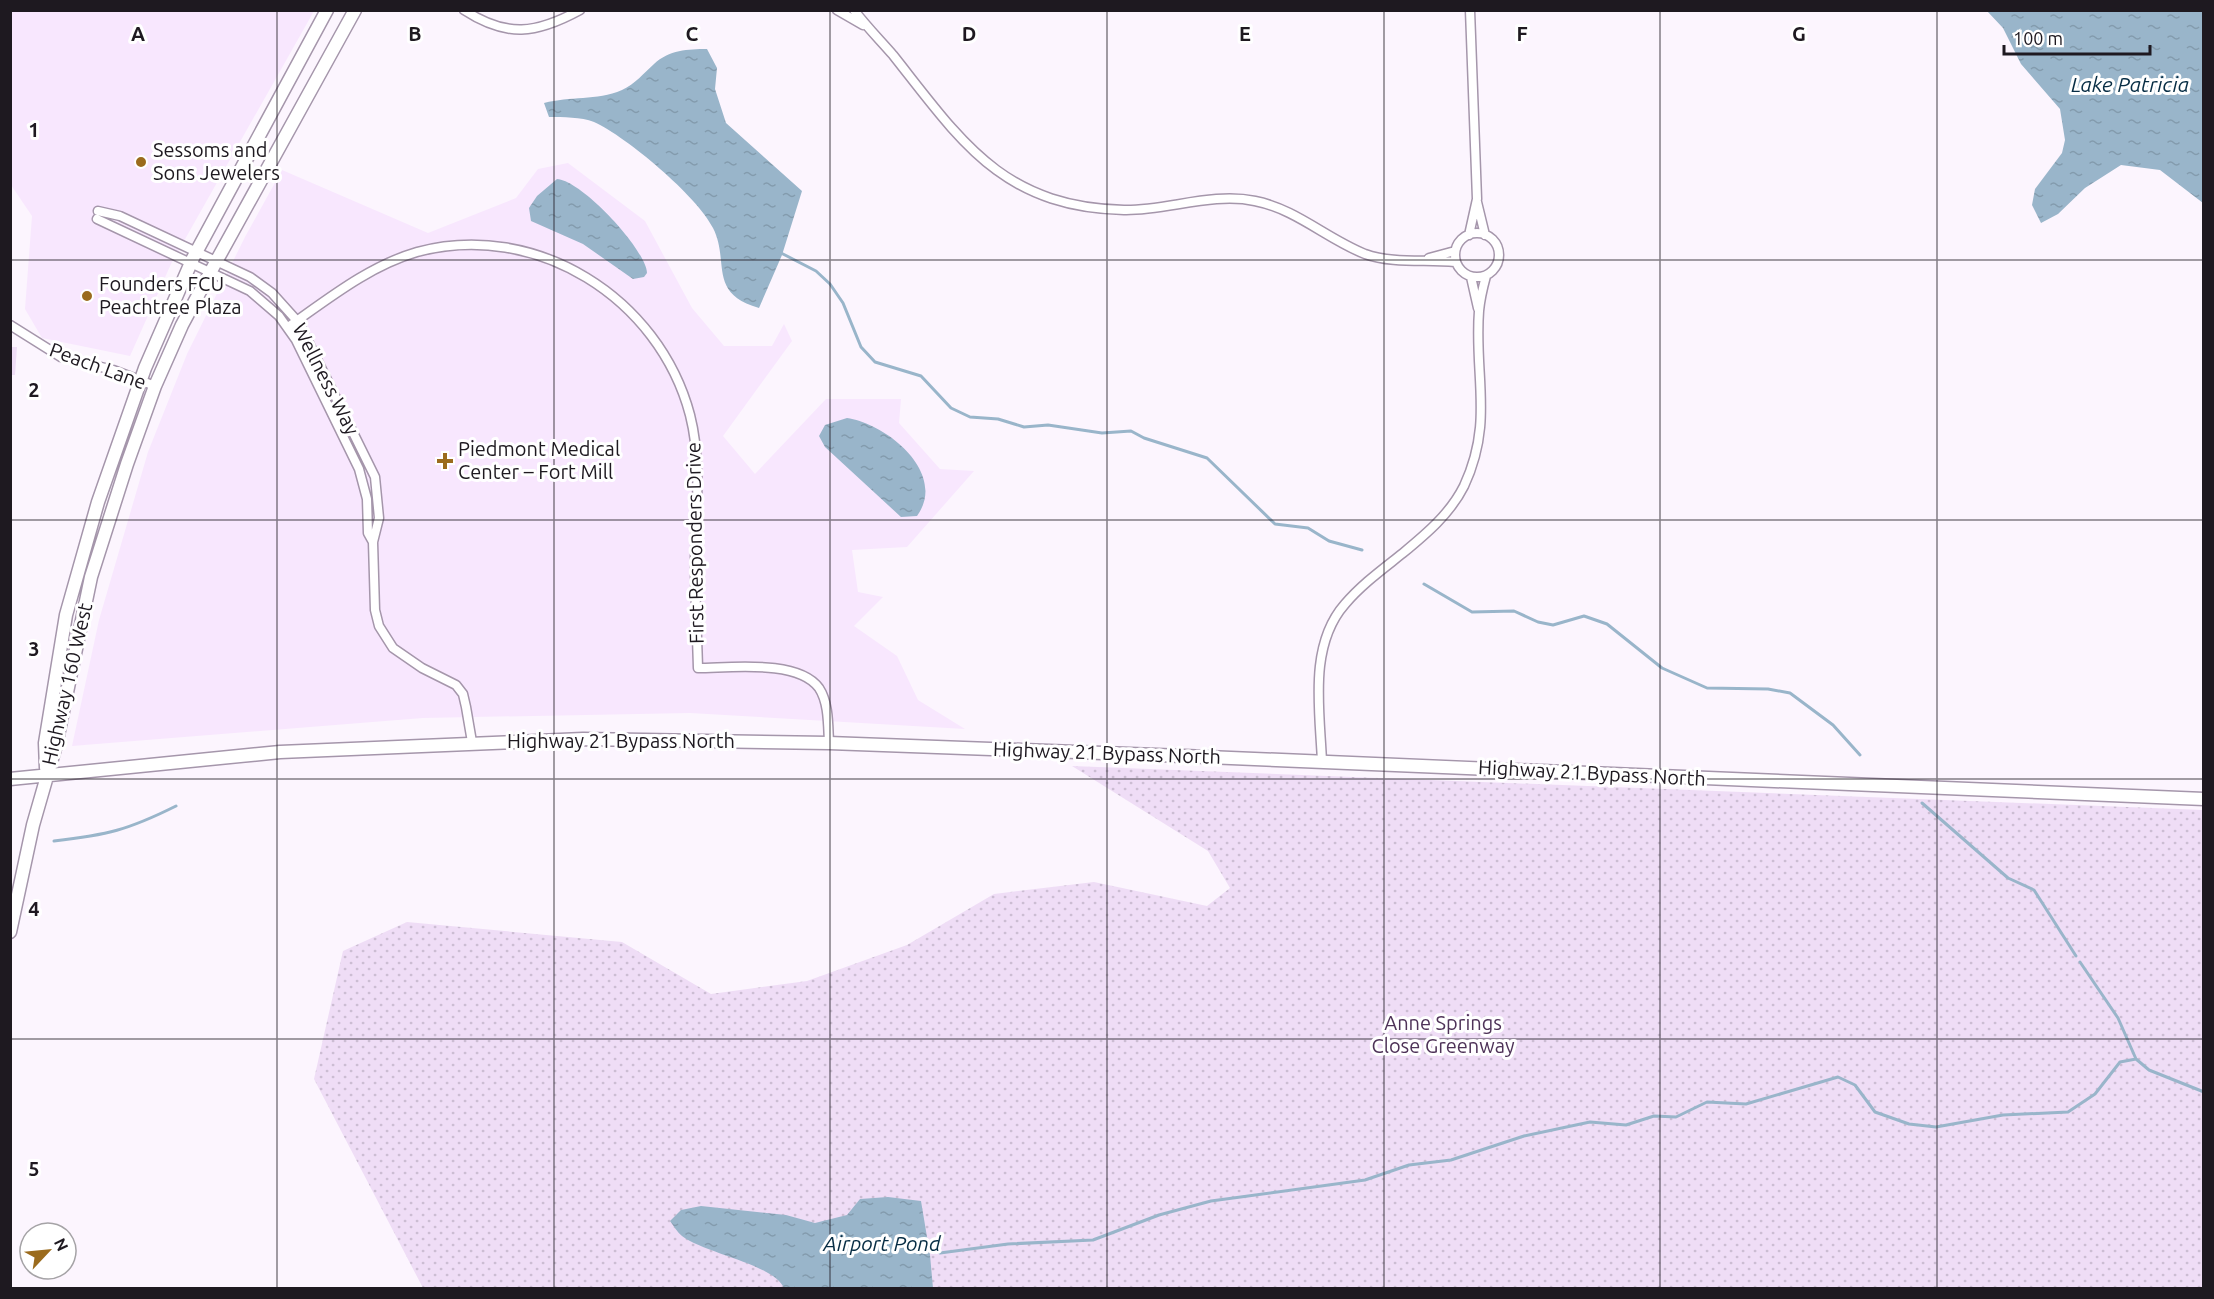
<svg xmlns="http://www.w3.org/2000/svg" width="2214" height="1299" font-family="Ubuntu,sans-serif">
	<style>
		.built { fill: #f8e7fe }
		.park { fill: url(#park-dots) }
		.pitch { fill: #efddf6 }
		.water { fill: url(#water-ripples) }
		.lines { fill: none; stroke-linecap: round; stroke-linejoin: round }
		.stream { stroke: #99b5ca; stroke-width: 3 }
		.street-casing { stroke: #a596ab; stroke-width: 11 }
		.primary-casing { stroke: #a596ab; stroke-width: 15 }
		.street { stroke: #fff; stroke-width: 8 }
		.primary { stroke: #fff; stroke-width: 12 }
		.grid { fill: none; stroke: #1e1920; stroke-width: 1.5; stroke-opacity: 0.55 }
		.poi-dot { fill: #9b6b1d; stroke: #fff; stroke-width: 2 }
		.labels { text-anchor: middle; stroke-width: 6; stroke-linejoin: round; paint-order: stroke }
		.poi-label { font-size: 20px; fill: #1e1920; stroke: #fff; text-anchor: start }
		.street-label { font-size: 20px; fill: #1e1920; stroke: #fff }
		.park-label { font-size: 20px; fill: #4e3258; stroke: #fff }
		.water-label { font-size: 21px; font-style: italic; fill: #072d44; stroke: #fff }
		.grid-label { font-size: 20px; text-anchor: middle; font-weight: bold; fill: #1e1920; stroke: #fff; stroke-width: 6; stroke-linejoin: round; paint-order: stroke }
	</style>
	<defs>
		<pattern id="park-dots" width="8" height="8" patternUnits="userSpaceOnUse" patternTransform="scale(1.5)"><rect width="8" height="8" fill="#efddf6"/><path d="M2 2h.1M6 6h.1" fill="none" stroke="#ccbdd3" stroke-width="1.8" stroke-linecap="round"/></pattern>
		<pattern id="water-ripples" width="26" height="14" patternUnits="userSpaceOnUse" patternTransform="scale(1.5)"><rect width="26" height="14" fill="#99b5ca"/><path d="M2 4q2-2 4 0t4 0M15 11q2-2 4 0t4 0" fill="none" stroke="#839bad"/></pattern>
	</defs>
	<rect width="100%" height="100%" fill="#fcf5fe"/>
	<!-- built -->
	<path class="built" d="M10 11H314L171 264 130 356 42 338 25 309 32 216 11 185Z
		M568 163 645 221 692 308 724 346H772L784 324 792 341 723 436 755 474 826 399H901L899 423 940 469 974 471 907 547 852 550 858 592 883 597 854 626 897 656 918 700 965 729 690 713 423 718 72 746 99 620 148 452 187 354 245 237 282 170 428 233 516 198 538 169Z"/>
	<!-- park -->
	<path class="park" d="M1072 766 2203 810V1288H423L314 1079 343 951 407 922 622 942 711 994 807 981 907 945 994 894 1094 882 1207 906 1230 888 1208 851Z"/>
	<!-- pitch -->
	<path class="pitch" d="M10 347H17L15 375H11Z"/>
	<!-- water -->
	<path class="water" d="M1987 11H2203V203L2160 170 2121 165 2085 188 2058 214 2041 223 2032 205 2035 189 2062 153 2065 140 2060 109 2021 64 2003 28Z
		M707 49 717 68 715 89 726 123 802 191 782 255 759 308C707 293 730 261 713 228 697 196 627 137 594 122 581 117 563 117 549 117L544 103C570 96 596 101 622 90 635 84 644 73 654 64 669 50 688 49 707 49Z
		M557 179C581 180 646 249 647 273L644 277 633 279 583 244 531 221 529 208 537 196Z
		M847 418C887 424 948 473 917 516L901 517 825 447 819 436 825 425Z
		M888 1197 921 1201 930 1255 933 1288H784C773 1264 706 1254 682 1236 677 1232 674 1226 670 1221L681 1210 701 1206 786 1215 815 1223 847 1215 860 1199Z"/>
	<g class="lines">
		<!-- stream -->
		<path class="stream" d="M781 253 816 271 830 284 843 303 861 347 875 362 921 376 951 408 970 417 998 419 1024 427 1048 425 1102 433 1131 431 1144 438 1207 458 1275 524 1308 528 1329 541 1362 550
			M1424 584 1472 612 1514 611 1538 622 1553 625 1584 616 1607 624 1662 668 1707 688 1768 689 1790 693 1833 725 1860 755
			M1922 803 2008 878 2034 890 2076 956
			M54 841C107 835 128 830 176 806
			M2080 962 2118 1018 2136 1059 2149 1070 2204 1092
			M940 1253 1008 1244 1093 1240 1159 1215 1211 1201 1365 1180 1409 1165 1451 1160 1524 1136 1590 1122 1626 1125 1654 1116 1676 1117 1707 1102 1746 1104 1838 1077 1855 1085 1875 1112 1909 1124 1936 1127 2003 1115 2068 1112 2095 1094 2120 1062 2136 1059"/>
		<defs>
			<path id="street" d="M464 10C507 38 536 34 580 10
				M837 10 863 25
				M854 10C866 26 880 40 893 55 961 141 1002 207 1124 210 1166 211 1212 192 1255 201 1296 209 1327 239 1365 254 1393 264 1426 259 1455 262
				M1477 202 1485 235
				M98 211 120 216 250 277 272 293 299 323 375 477 379 518 373 542 375 610 379 626 393 648 422 668 456 685 463 694 466 707 472 742
				M97 219 250 291 279 316 296 340 359 469 367 499 368 533 373 542
				M1455 255a22 22 0 1 1 44 0a22 22 0 1 1-44 0Z
				M1469 235 1477 199 1470 10
				M1429 258 1455 251
				M1471 277 1478 308
				M10 325 61 357 113 370 155 386
				M288 327C328 299 369 266 417 252 536 220 659 298 690 415 702 462 696 512 695 559 695 596 697 632 698 668 730 668 798 659 819 688 829 703 828 726 829 743
				M1322 762C1320 711 1308 646 1345 604 1362 584 1383 569 1403 553 1426 534 1450 514 1464 486 1494 422 1474 376 1479 311 1480 300 1483 287 1486 276"/>
			<path id="primary" d="M46 768 45 743 66 615 98 502 145 368 193 258 327 10
				M10 779 280 752 583 739 829 743 1184 756 2204 799
				M10 932 33 825 56 745 91 577 127 464 155 386 182 325 217 260 355 10"/>
		</defs>
		<!-- street casing -->
		<use href="#street" class="street-casing"/>
		<!-- primary casing -->
		<use href="#primary" class="primary-casing"/>
		<!-- street -->
		<use href="#street" class="street"/>
		<!-- primary -->
		<use href="#primary" class="primary"/>
	</g>
	<!-- grid -->
	<path class="grid" d="M277 10V1288M554 10V1288M830 10V1288M1107 10V1288M1384 10V1288M1660 10V1288M1937 10V1288M10 260H2204M10 520H2204M10 779H2204M10 1039H2204"/>
	<!-- markers -->
	<g class="poi-dot">
		<circle cx="141" cy="162" r="6"/>
		<circle cx="87" cy="296" r="6"/>
		<path d="M442 452h6v6h6v6h-6v6h-6v-6h-6v-6h6z"/>
	</g>
	<g class="labels">
		<!-- poi labels -->
		<g class="poi-label">
			<text x="153" y="157">Sessoms and<tspan x="153" dy="23">Sons Jewelers</tspan></text>
			<text x="99" y="291">Founders FCU<tspan x="99" dy="23">Peachtree Plaza</tspan></text>
			<text x="458" y="456">Piedmont Medical<tspan x="458" dy="23">Center – Fort Mill</tspan></text>
		</g>
		<!-- street labels -->
		<g class="street-label">
			<text transform="translate(98 366) rotate(20)" y="7">Peach Lane</text>
			<text transform="translate(326 379) rotate(63)" y="7">Wellness Way</text>
			<text transform="translate(695 543) rotate(-91)" y="7">First Responders Drive</text>
			<text transform="translate(67 684) rotate(-77)" y="7">Highway 160 West</text>
			<text x="621" y="748">Highway 21 Bypass North</text>
			<text transform="translate(1107 753) rotate(2)" y="7">Highway 21 Bypass North</text>
			<text transform="translate(1592 773) rotate(3)" y="7">Highway 21 Bypass North</text>
		</g>
		<!-- park labels -->
		<g class="park-label">
			<text x="1443" y="1030">Anne Springs<tspan x="1443" dy="23">Close Greenway</tspan></text>
		</g>
		<!-- water labels -->
		<g class="water-label">
			<text x="2130" y="92">Lake Patricia</text>
			<text x="882" y="1251">Airport Pond</text>
		</g>
	</g>
	<g class="grid-label">
		<text x="138" y="41">A</text>
		<text x="415" y="41">B</text>
		<text x="692" y="41">C</text>
		<text x="969" y="41">D</text>
		<text x="1245" y="41">E</text>
		<text x="1522" y="41">F</text>
		<text x="1799" y="41">G</text>
		<text x="34" y="137">1</text>
		<text x="34" y="397">2</text>
		<text x="34" y="656">3</text>
		<text x="34" y="916">4</text>
		<text x="34" y="1176">5</text>
	</g>
	<!-- border -->
	<rect width="2214" height="1299" fill="none" stroke="#1e1920" stroke-width="24"/>
	<!-- north arrow -->
	<g transform="translate(48 1251) rotate(64)"><circle r="28" fill="#ffffff" stroke="#a5a3a6" stroke-width="1.5"/>
	<path d="M0-4.5L10 22L0 15L-10 22Z" fill="#9b6b1d"/>
	<text y="-9" font-size="16" font-weight="bold" text-anchor="middle" fill="#1e1920">N</text>
	</g>
	<!-- scale -->
	<path d="M2004 45v9h146v-9" fill="none" stroke="#1e1920" stroke-width="3"/>
	<text x="2013" y="45" font-size="18" fill="#1e1920" stroke="#ffffff" stroke-width="4.5" paint-order="stroke">100 m</text>
</svg>
